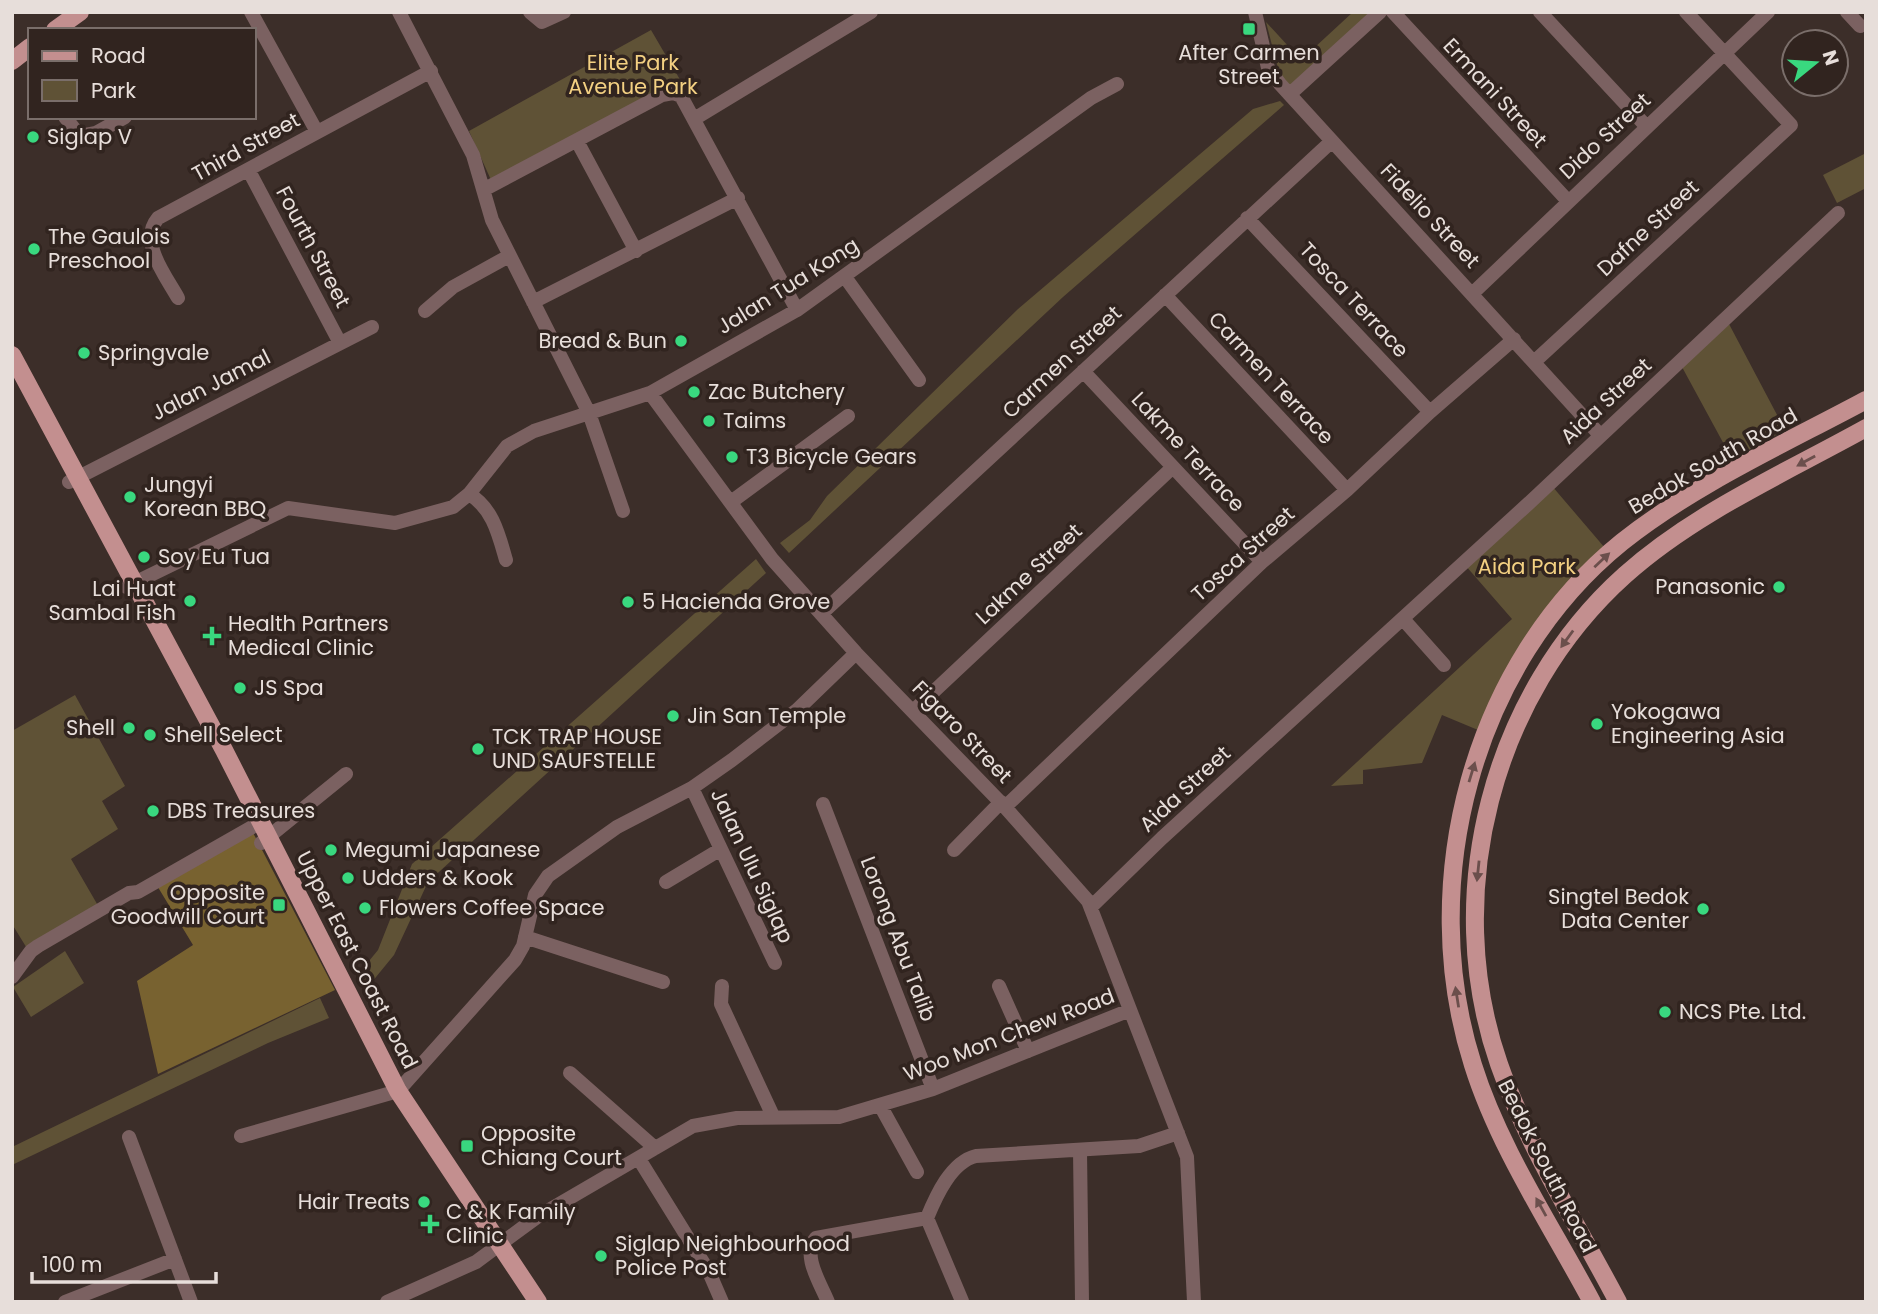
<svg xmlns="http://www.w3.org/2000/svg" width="1878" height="1314" font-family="Poppins,sans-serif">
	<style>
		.green { fill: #5f5236 }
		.forest { fill: #786230 }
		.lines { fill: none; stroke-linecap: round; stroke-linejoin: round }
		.minor { stroke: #7b6161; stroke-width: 14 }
		.major { stroke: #c38f8f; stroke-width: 18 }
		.oneway { fill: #6b4f4c }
		.poi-dot { fill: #39d87f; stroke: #31241f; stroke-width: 2.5 }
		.labels { text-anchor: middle; stroke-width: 7; stroke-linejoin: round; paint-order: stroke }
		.poi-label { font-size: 21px; fill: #e7deda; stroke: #31241f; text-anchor: start }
		.park-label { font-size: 21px; fill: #f3d082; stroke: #31241f }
		.street-label { font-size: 21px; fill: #e7deda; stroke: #31241f }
	</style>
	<rect width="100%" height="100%" fill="#3c2e29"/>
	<!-- green -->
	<path class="green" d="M1353 12H1377L1290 92 1281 80 1266 22 1301 60Z
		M651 30 682 83 499 179 491 180 469 131Z
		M1280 101 1284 105 1063 297 789 553 780 543 810 520 827 496 1018 309 1253 109Z
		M1866 153V188L1837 203 1823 175Z
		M1729 324 1785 430 1732 459 1682 367Z
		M1552 486 1605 548 1478 730 1442 715 1422 763 1363 770V784L1331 786 1512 619 1465 565Z
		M756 559 766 573 428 882 394 955 367 988 360 972 378 950 412 864Z
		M75 695 125 786 102 801 118 829 71 859 100 909 28 950 12 924V731Z
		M65 951 84 983 31 1017 13 987Z
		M320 998 329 1018 268 1043 12 1165V1147Z"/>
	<!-- forest -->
	<path class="forest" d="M249 825 335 990 158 1074 137 981 193 945 153 879Z"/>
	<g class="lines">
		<!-- minor -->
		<path class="minor" d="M251 12 317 132
			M399 12 473 155 492 220 589 413 623 511
			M530 12 542 22 564 12
			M1255 12 1268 68 1280 84 1600 435
			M1393 12 1567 200
			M1540 12 1646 126
			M1847 12 1860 26
			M1290 94 1380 12
			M65 117 80 136 96 133 125 117
			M694 119 871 12
			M577 141 636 251
			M249 171 340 343
			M485 189 662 95 673 93 681 96 797 310
			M1247 218 1430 412
			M845 277 919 380
			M1473 293 1768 12
			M1165 295 1347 490
			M178 298C166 276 138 242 158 218L431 71
			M533 302 738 198
			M425 311 453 287 509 256
			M1534 362 1791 125 1686 12
			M1083 371 1262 562
			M650 393 772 559 856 653 1005 807 1088 901 1187 1157 1194 1302
			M69 482 372 327
			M469 494C493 508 499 536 506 560
			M731 502 848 416
			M126 587 288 508 395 523 453 507 469 494 507 446 534 431 650 393 797 310 1091 98 1117 84
			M821 614 1332 141
			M1403 619 1444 665
			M913 711 1173 467
			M692 788 775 963
			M823 804 933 1089
			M1005 807 1262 562 1347 490 1430 412 1514 339
			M261 843 346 774
			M954 850 1001 802
			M666 882 721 849
			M1091 907 1162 838 1528 504 1838 213
			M525 937 663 982
			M12 977 31 951 38 946 129 893 138 892 261 822
			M722 986 721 1004 773 1116
			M999 986 1028 1051
			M570 1073 655 1148
			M880 1105 917 1172
			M241 1136 398 1091 515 960 523 946 535 895 548 876 617 827 692 788 732 760 797 710 856 653
			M129 1137 191 1302
			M1080 1151 1082 1302
			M639 1159 709 1272 722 1302
			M962 1301 927 1218C936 1196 951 1162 976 1156L1139 1146 1178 1133
			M65 1302 175 1259
			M387 1302 476 1262 537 1217 693 1126 737 1118 839 1117 933 1089 1130 1010
			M828 1302C821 1284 801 1255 816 1238L927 1218"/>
		<!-- major -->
		<path class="major" d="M55 30 80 12
			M12 61 30 47
			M12 355 224 750 398 1091 538 1302
			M1592 1302C1551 1225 1499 1148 1473 1065 1415 884 1472 663 1622 542 1695 484 1784 444 1866 400
			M1618 1302C1577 1224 1528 1147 1499 1064 1440 895 1492 694 1625 575 1694 513 1785 473 1866 428"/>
	</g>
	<!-- one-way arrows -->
	<defs><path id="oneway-solid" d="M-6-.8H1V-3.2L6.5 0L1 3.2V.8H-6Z" transform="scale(1.75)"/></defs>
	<g class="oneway">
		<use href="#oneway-solid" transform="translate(1806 461) rotate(151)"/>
		<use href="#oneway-solid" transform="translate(1602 560) rotate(-43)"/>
		<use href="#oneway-solid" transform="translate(1567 639) rotate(126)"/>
		<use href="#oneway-solid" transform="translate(1472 772) rotate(-73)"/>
		<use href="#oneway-solid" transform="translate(1478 871) rotate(96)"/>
		<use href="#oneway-solid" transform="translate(1457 997) rotate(-99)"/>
		<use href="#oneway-solid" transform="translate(1541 1207) rotate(-119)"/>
	</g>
	<!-- markers -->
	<g class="poi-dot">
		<rect x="1242" y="22" width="14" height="14" rx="3.5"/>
		<circle cx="33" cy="137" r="7"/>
		<circle cx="34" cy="249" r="7"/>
		<circle cx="681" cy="341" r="7"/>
		<circle cx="84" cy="353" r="7"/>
		<circle cx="694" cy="392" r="7"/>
		<circle cx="709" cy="421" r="7"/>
		<circle cx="732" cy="457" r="7"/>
		<circle cx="130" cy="497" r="7"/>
		<circle cx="144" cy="557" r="7"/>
		<circle cx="1779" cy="587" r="7"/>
		<circle cx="190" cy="601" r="7"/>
		<circle cx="628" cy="602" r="7"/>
		<path d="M208.5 625.5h7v7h7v7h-7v7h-7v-7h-7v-7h7z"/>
		<circle cx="240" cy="688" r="7"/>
		<circle cx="673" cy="716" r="7"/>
		<circle cx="1597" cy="724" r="7"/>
		<circle cx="129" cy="728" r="7"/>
		<circle cx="150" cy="735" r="7"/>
		<circle cx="478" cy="749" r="7"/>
		<circle cx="153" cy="811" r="7"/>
		<circle cx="331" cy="850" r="7"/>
		<circle cx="348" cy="878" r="7"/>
		<rect x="272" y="898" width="14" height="14" rx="3.5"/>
		<circle cx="365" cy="908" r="7"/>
		<circle cx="1703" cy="909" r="7"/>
		<circle cx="1665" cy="1012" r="7"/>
		<rect x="460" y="1139" width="14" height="14" rx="3.5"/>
		<circle cx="424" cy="1202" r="7"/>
		<path d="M426.5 1213.5h7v7h7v7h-7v7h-7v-7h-7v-7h7z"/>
		<circle cx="601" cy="1256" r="7"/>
	</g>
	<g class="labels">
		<!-- poi labels -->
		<g class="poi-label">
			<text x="1249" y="60" text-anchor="middle">After Carmen<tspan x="1249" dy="24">Street</tspan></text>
			<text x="47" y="144">Siglap V</text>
			<text x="48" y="244">The Gaulois<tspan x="48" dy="24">Preschool</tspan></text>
			<text x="667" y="348" text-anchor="end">Bread &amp; Bun</text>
			<text x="98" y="360">Springvale</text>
			<text x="708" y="399">Zac Butchery</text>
			<text x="723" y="428">Taims</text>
			<text x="746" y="464">T3 Bicycle Gears</text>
			<text x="144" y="492">Jungyi<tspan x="144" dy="24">Korean BBQ</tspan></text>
			<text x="158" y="564">Soy Eu Tua</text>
			<text x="1765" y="594" text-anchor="end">Panasonic</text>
			<text x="176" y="596" text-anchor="end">Lai Huat<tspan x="176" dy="24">Sambal Fish</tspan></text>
			<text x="642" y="609">5 Hacienda Grove</text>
			<text x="228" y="631">Health Partners<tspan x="228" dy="24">Medical Clinic</tspan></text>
			<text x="254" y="695">JS Spa</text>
			<text x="1611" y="719">Yokogawa<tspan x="1611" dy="24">Engineering Asia</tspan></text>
			<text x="687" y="723">Jin San Temple</text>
			<text x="115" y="735" text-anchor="end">Shell</text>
			<text x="164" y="742">Shell Select</text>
			<text x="492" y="744">TCK TRAP HOUSE<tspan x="492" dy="24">UND SAUFSTELLE</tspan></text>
			<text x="167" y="818">DBS Treasures</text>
			<text x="345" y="857">Megumi Japanese</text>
			<text x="362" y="885">Udders &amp; Kook</text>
			<text x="265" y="900" text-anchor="end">Opposite<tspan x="265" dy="24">Goodwill Court</tspan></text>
			<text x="1689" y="904" text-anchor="end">Singtel Bedok<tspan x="1689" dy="24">Data Center</tspan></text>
			<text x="379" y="915">Flowers Coffee Space</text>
			<text x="1679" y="1019">NCS Pte. Ltd.</text>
			<text x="481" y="1141">Opposite<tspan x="481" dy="24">Chiang Court</tspan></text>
			<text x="410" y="1209" text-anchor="end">Hair Treats</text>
			<text x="446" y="1219">C &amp; K Family<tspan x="446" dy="24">Clinic</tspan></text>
			<text x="615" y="1251">Siglap Neighbourhood<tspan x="615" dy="24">Police Post</tspan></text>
		</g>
		<!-- park labels -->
		<g class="park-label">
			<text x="633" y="70">Elite Park<tspan x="633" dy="24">Avenue Park</tspan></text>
			<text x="1527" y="574">Aida Park</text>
		</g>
		<!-- street labels -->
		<g class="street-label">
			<text transform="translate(1495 93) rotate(47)" y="7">Ermani Street</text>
			<text transform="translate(1605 136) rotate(-43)" y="7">Dido Street</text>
			<text transform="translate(246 147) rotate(-29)" y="7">Third Street</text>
			<text transform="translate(1430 216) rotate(47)" y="7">Fidelio Street</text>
			<text transform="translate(1648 228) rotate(-43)" y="7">Dafne Street</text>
			<text transform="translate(313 247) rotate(62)" y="7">Fourth Street</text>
			<text transform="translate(788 286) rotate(-32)" y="7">Jalan Tua Kong</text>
			<text transform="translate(1354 300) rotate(47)" y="7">Tosca Terrace</text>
			<text transform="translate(1062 362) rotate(-43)" y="7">Carmen Street</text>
			<text transform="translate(1271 378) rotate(47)" y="7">Carmen Terrace</text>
			<text transform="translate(211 385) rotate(-27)" y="7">Jalan Jamal</text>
			<text transform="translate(1606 401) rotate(-43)" y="7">Aida Street</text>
			<text transform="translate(1188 452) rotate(47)" y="7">Lakme Terrace</text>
			<text transform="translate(1713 461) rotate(-30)" y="7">Bedok South Road</text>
			<text transform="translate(1243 554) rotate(-42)" y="7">Tosca Street</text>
			<text transform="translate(1029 574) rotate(-43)" y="7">Lakme Street</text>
			<text transform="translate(962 732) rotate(46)" y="7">Figaro Street</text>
			<text transform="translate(1185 789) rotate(-43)" y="7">Aida Street</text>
			<text transform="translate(752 866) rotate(65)" y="7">Jalan Ulu Siglap</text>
			<text transform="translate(898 939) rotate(69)" y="7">Lorong Abu Talib</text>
			<text transform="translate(357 960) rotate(63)" y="7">Upper East Coast Road</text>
			<text transform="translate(1009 1035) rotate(-21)" y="7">Woo Mon Chew Road</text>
			<text transform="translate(1547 1166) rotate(63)" y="7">Bedok South Road</text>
		</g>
	</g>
	<!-- border -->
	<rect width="1878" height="1314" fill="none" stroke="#e7deda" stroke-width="28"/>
	<!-- legend -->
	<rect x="28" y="28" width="228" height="91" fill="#31241f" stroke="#7a6e6a" stroke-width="2"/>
	<rect x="42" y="51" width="35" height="10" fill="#c38f8f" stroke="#7a6e6a" stroke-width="2"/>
	<text x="91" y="63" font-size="21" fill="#e7deda">Road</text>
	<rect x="42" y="80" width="35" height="21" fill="#5f5236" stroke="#7a6e6a" stroke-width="2"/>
	<text x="91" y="98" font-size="21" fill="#e7deda">Park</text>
	<!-- north arrow -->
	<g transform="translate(1815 63) rotate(72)"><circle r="33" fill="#31241f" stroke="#7a6e6a" stroke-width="2"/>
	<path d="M0-5L12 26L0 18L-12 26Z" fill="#39d87f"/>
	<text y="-10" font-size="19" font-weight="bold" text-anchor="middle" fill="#e7deda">N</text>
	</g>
	<!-- scale -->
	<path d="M32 1272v10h184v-10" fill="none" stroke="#e7deda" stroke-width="3.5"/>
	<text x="42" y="1272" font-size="21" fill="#e7deda" stroke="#31241f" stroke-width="5" paint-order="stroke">100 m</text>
</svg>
